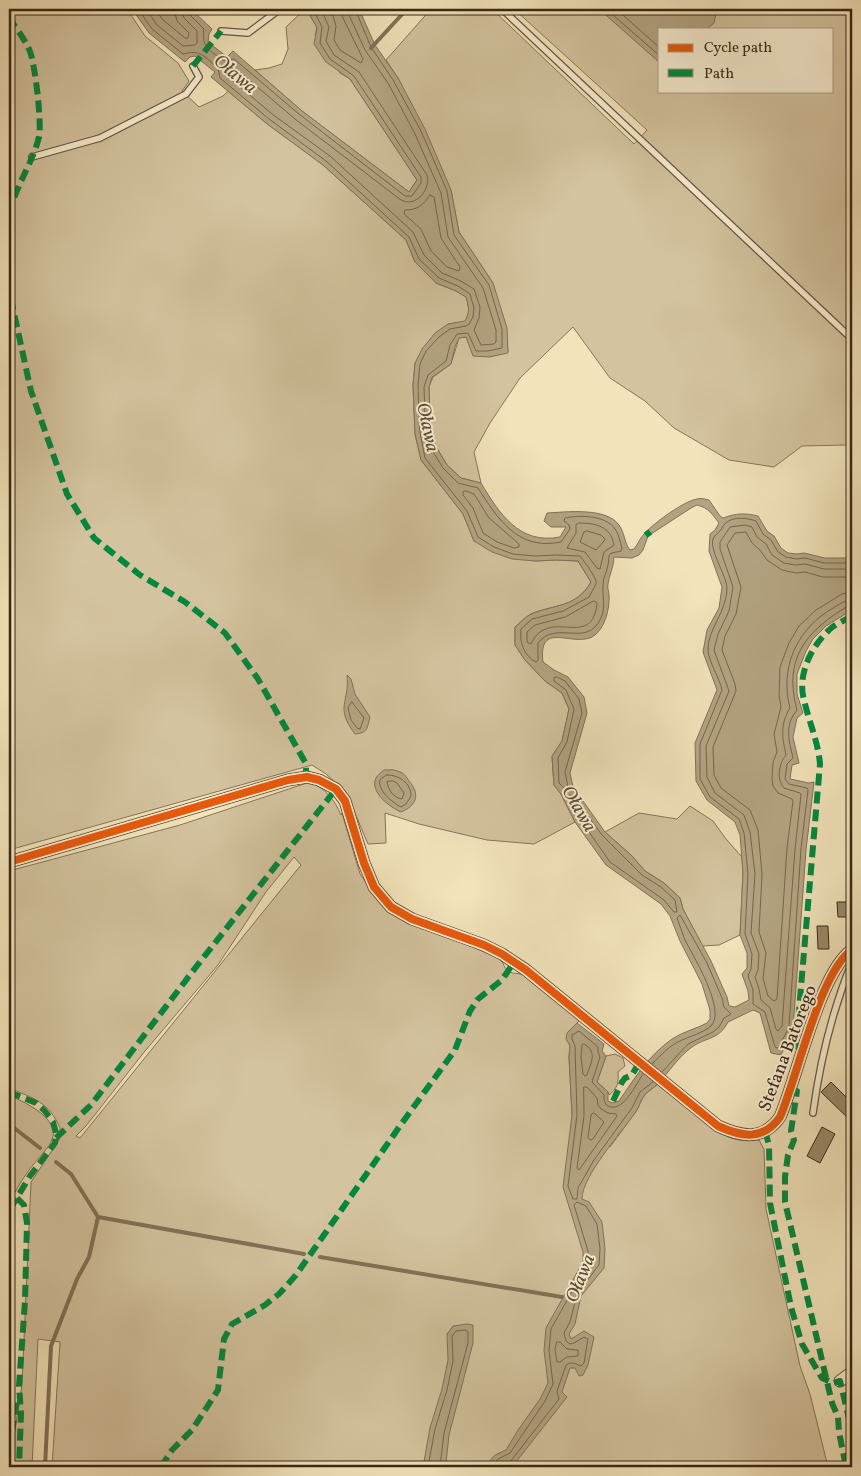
<svg xmlns="http://www.w3.org/2000/svg" width="861" height="1476" font-family="Vollkorn,serif">
	<style>
		.green { fill: #d3c39e; stroke: #867559; fill-rule: evenodd }
		.water { fill: #b3a382; stroke: #827156; fill-rule: evenodd }
		.lines { fill: none; stroke-linecap: round; stroke-linejoin: round }
		.shore { stroke: #76654b; stroke-width: 1 }
		.stream { stroke: #827156; stroke-width: 4 }
		.building { fill: #99896a; stroke: #392714 }
		.service-casing { stroke: #67563e; stroke-width: 8 }
		.minor-casing { stroke: #67563e; stroke-width: 13 }
		.service { stroke: #f7edd2; stroke-width: 5.5 }
		.minor { stroke: #f7edd2; stroke-width: 11 }
		.quiet { stroke: #00873e; stroke-width: 6; stroke-dasharray: 12 6; stroke-linecap: butt }
		.cycleway-casing { stroke: #f7edd2; stroke-width: 11 }
		.cycleway { stroke: #e8590c; stroke-width: 8 }
		.labels { text-anchor: middle; stroke-width: 4; stroke-linejoin: round; paint-order: stroke }
		.street-label { font-size: 18px; fill: #392714; stroke: #f7edd2 }
		.water-label { font-size: 19px; font-style: italic; fill: #5e4c35; stroke: #f7edd2 }
	</style>
	<rect width="100%" height="100%" fill="#f2e3ba"/>
	<filter id="stains"><feTurbulence type="fractalNoise" baseFrequency=".004" numOctaves="4"/><feColorMatrix values="0 0 0 0 .2 0 0 0 0 .09 0 0 0 0 .02 0 0 0 .5 -.17"/></filter>
	<radialGradient id="worn" r=".72"><stop offset=".6" stop-color="#630" stop-opacity="0"/><stop offset="1" stop-color="#630" stop-opacity=".3"/></radialGradient>
	<!-- green -->
	<path class="green" d="M10 9H127L145 36 178 63 189 81 182 91 199 107 223 96 228 91 266 123 323 165 406 240 415 262 436 283 456 291 466 297C469 307 470 313 465 322L448 324 415 363 413 385 415 434 421 460 463 514 474 541 535 561 556 560 578 561 591 582C576 608 555 604 531 614 525 617 520 623 515 627V645L525 660 545 681 562 693 569 709 562 741 552 757 554 785 561 794 575 822 534 844 487 840 419 824 385 813 386 843 368 844 346 792 326 774 312 765 9 850V15L11 10Z
		M305 9H311L313 13 310 16 317 27 315 35 340 73 350 79 417 180 409 192 302 111 255 70 269 68 282 64 288 49 286 27Z
		M431 9H492L634 144 647 130 514 9H852V449L845 445 802 446 774 467 729 460 674 428 645 401 610 378 573 327 520 378 490 423 474 452 481 483 461 478 447 465 435 445 430 417 429 387 433 377 451 364 459 338 466 337 489 357 508 352 507 340 493 283 459 232 451 190 398 78 386 60ZM660 29H832V91H660Z
		M310 782C325 788 335 800 341 815L342 813 360 874 379 901 463 943 501 959C507 973 508 973 523 974L581 1019 567 1033 570 1046 569 1057 572 1115 610 1147 637 1110 644 1095 659 1083C677 1097 711 1131 731 1138 740 1141 749 1141 759 1140L764 1149 766 1209 800 1366 810 1394 828 1467H52L60 1342 38 1339 32 1467H9L22 1385 31 1182 59 1140 60 1128C49 1102 33 1098 9 1088V871L180 825ZM294 857 301 865 80 1138 76 1136 86 1126 145 1051 218 965 266 892Z
		M690 806 713 821 726 839 742 857 743 873 740 935 719 945 702 946 683 909 680 898 664 883 645 871 631 855 605 832 639 813 677 819Z
		M615 1054 623 1058 625 1066 618 1072C619 1083 617 1089 609 1095L608 1092 597 1082 606 1056Z
		M9 1095C24 1102 63 1119 51 1142 45 1153 34 1162 27 1173 20 1182 15 1193 9 1203Z"/>
	<!-- water -->
	<path class="water" d="M132 9H191L212 29 209 34 208 42 227 57 233 51 302 111 409 192 417 180 350 79 326 62 314 44 317 28 310 15 312 13 311 9H359L375 45 398 78 425 129 451 190 459 232 493 283 507 328 508 353 489 357 473 356 466 337 459 338 455 347 451 364 432 377 429 387 430 417 435 445 447 465 461 478 481 483C499 513 519 545 560 537L566 527H551L544 521 547 513C566 512 606 507 619 525 625 533 624 543 630 550L634 549C638 544 640 538 645 533 654 523 684 501 697 499 701 498 705 499 709 500L720 516 723 518C736 513 746 513 758 516L767 531 774 536 781 548 788 553 797 554 804 553 825 558H852V610L826 626 813 639 806 651 797 674V694L803 713 797 718 793 737 799 763 792 765 790 779 809 783 814 782 806 850 793 1029 781 1055 771 1053 760 1013 753 1010 728 1022C719 1040 706 1037 692 1047 678 1057 669 1072 658 1084 654 1088 647 1091 644 1096 640 1101 639 1108 635 1113 621 1133 582 1176 582 1199L589 1202 602 1222 605 1249 604 1268 581 1296 575 1324 569 1334 571 1339 584 1331 594 1337 588 1365 583 1375 579 1376 575 1368H570L562 1392 567 1397 512 1467H484L495 1455 506 1450 518 1430 540 1399 548 1383 544 1350 546 1328 583 1262V1252L563 1187 572 1115 569 1057 570 1046 566 1039 567 1033 577 1023 604 1044 602 1051 606 1056 597 1082 608 1092V1101L612 1103 619 1101C634 1079 649 1055 672 1039 682 1032 696 1029 707 1023L710 1019V1010L702 984 680 941 670 916 661 904 606 865 575 822 561 794 554 785 552 756 562 741 569 709 562 693 545 681 525 660 515 645V627C520 623 525 617 531 614 555 604 576 608 591 582L578 561 556 560 535 561 512 559 492 552 474 541 463 514 421 460 415 434 413 385 415 363 422 349 435 333 448 324 465 321C470 312 469 307 466 297L456 291 436 283 415 262 406 240 323 165 266 123 211 77 215 72 195 56 190 57 185 62 149 33ZM697 505C709 508 712 514 719 523L715 530 710 534 709 551 722 587 719 608 707 630 703 652 717 690 695 743 696 781 707 800 735 822 740 835 743 873 740 935 747 953V968L742 974 748 991 749 1000 735 1007 729 1006 727 997 711 961 683 909 680 898 664 883 645 871 631 855 605 832 573 787 570 773 587 713 584 697 568 677 554 670 543 662C538 620 571 647 592 637 605 630 610 608 609 595 609 592 607 588 608 584 609 575 614 567 614 557L632 558 639 555 643 550 648 536 691 508Z
		M599 9H717L714 23 707 29H660V63Z
		M347 675 351 679 355 694 370 717C367 728 368 733 355 734 334 706 350 703 347 675Z
		M384 770C389 770 393 769 397 771 403 772 406 776 409 781 421 795 416 806 401 812 391 808 369 792 376 778 377 775 382 772 384 770Z
		M467 1324 473 1325V1343L449 1435 446 1463 444 1467H423L430 1428 442 1389 448 1360 447 1334 453 1326Z"/>
	<g class="lines">
		<!-- shore -->
		<path class="shore" d="M138 9 152 29 183 54C201 49 204 57 218 68L220 78 269 119 326 161 409 237 419 259 439 278 458 286 470 294 474 308 473 317 469 324 466 326 450 329 439 337 426 351 420 364 418 385 419 415 420 433 425 458 467 511 478 537 494 547 513 554 535 556 556 555 580 556 589 568 596 580V584L589 597 563 611 532 619 521 629C519 642 524 656 536 662L538 660V643C557 619 587 649 601 618 606 608 602 595 603 584 603 578 607 572 608 565 609 562 608 557 610 554 613 552 618 552 621 551L622 548C620 542 619 534 615 529 606 515 579 515 565 518L564 521 569 525 570 529 561 542C518 551 498 519 478 488L458 483 443 468 430 447 425 417 424 387 428 375 446 361 450 345 457 334 468 333 476 351H488L502 348V329L489 285 454 235 447 191 421 131 393 80 371 47 355 9
			M146 9 157 25 183 46 195 45 197 43V31L184 18 181 9
			M155 9 163 20 185 38H188L189 33 177 21 174 9
			M188 9 189 14 204 29C201 48 210 50 224 61L234 59 299 114 405 196H412L421 183V177L354 76 330 59 320 43 322 27 317 17 316 9
			M323 9 324 16 329 27 326 41 334 55 359 72 427 175C431 189 416 208 401 200L295 119 234 67 227 68 226 75 272 114 330 156 413 232 424 255 442 273 461 281 474 289 480 307 479 318 474 330 481 345 494 344 496 342V330L483 288 448 237 441 193 415 134 388 83 365 50 349 15 348 9
			M331 9 336 26 334 40 340 50 361 63 363 59 343 18 341 9
			M606 9 660 56
			M616 9 660 48
			M430 195 434 197 441 238 460 267 459 271 447 267 431 251 421 229 404 214 405 210C418 210 423 205 430 195Z
			M466 491 474 494 489 518 519 544V547L514 548 497 542 483 533 473 508 463 495V492Z
			M579 523C595 523 611 526 614 545L604 552 600 569 597 568 585 552 567 548 576 533V525Z
			M587 531 601 535 605 539 604 541 596 550 580 542 584 532Z
			M852 563H824L805 558 797 559 786 557 778 552 771 540 763 534 756 521C744 517 728 516 722 528 720 532 717 533 714 537 707 547 727 576 727 588 727 612 707 630 708 650 708 660 720 679 722 690L700 744V779L710 797 739 819 744 833 748 874 745 934 752 954 751 969 748 976 753 990V1004L765 1012 775 1047 777 1048 779 1047 789 1027 801 849 808 790 807 788 789 784 785 779 787 764 793 758C789 740 784 726 797 710 783 659 805 632 848 606H852
			M852 569H824L805 564 796 565 784 563 772 555 766 544 757 537 752 527 745 525 730 527 720 542V549L733 587 729 611 718 634 714 650 729 691 706 746 707 777 715 793 744 815 750 832 755 874 751 933 759 954 758 970 755 977 759 989 761 1000 770 1008 776 1029 778 1031 782 1026 795 849 801 795 800 793 784 788C776 779 779 763 786 755 782 737 780 724 790 708 780 669 795 633 828 611 836 607 843 600 852 600
			M852 577H823L805 572 796 573 782 570 767 560 760 550 752 543 746 532 735 533 727 545 741 587 736 614 725 636 722 650 735 684 736 691 713 747 714 775 721 788 750 810 758 830 762 874 759 932 766 953 763 978 768 996 774 1001 777 999 787 848 793 801 792 799 778 793 773 786 772 779 773 762 777 752 774 734 781 707 779 695 780 667 789 643 799 626 816 610 842 594 852 592
			M594 601 597 603C592 652 549 605 531 644L527 642V632L535 625 565 617Z
			M557 677 565 681 579 699 582 713 565 772 568 787 566 790 559 783 558 758 567 742 574 709 566 690 554 681V678Z
			M352 702 364 718 360 729 357 728 351 720 348 708Z
			M387 775C399 775 411 783 411 796L406 804 401 807C393 803 377 790 380 780 381 778 385 776 387 775Z
			M393 781 397 783 404 793 402 799C394 798 388 790 387 782Z
			M570 795 573 796 602 835 642 875 661 887 675 900 677 912H674L664 900 610 862 580 819 569 798Z
			M584 1044C598 1052 591 1062 587 1075L585 1076 583 1074 581 1057 582 1045Z
			M652 1064C661 1055 670 1045 682 1040 691 1036 702 1033 710 1027 728 1012 693 956 685 940 682 933 680 925 677 918L680 915 707 963 722 998 724 1007 731 1014 724 1018 719 1027 713 1032 688 1044 662 1072
			M643 1074C637 1083 624 1110 611 1107 604 1106 604 1100 604 1095L592 1082 600 1057 598 1052V1047L579 1031 572 1035V1039L575 1046 577 1115 568 1186 573 1199H577L578 1188 594 1160 632 1108 640 1092 653 1082
			M584 1087H587L597 1098 598 1105 601 1109 608 1113 616 1114 617 1116 579 1170 577 1168 584 1116Z
			M594 1113 604 1122 593 1139 590 1140 588 1137 591 1115Z
			M557 1342H560L567 1349 578 1350V1356L567 1357 560 1362H557L555 1350Z
			M428 1467 435 1429 447 1390 453 1361 452 1336 456 1331 466 1330 468 1332V1343L444 1433 440 1467
			M491 1467 498 1459 510 1453 545 1401 553 1384 549 1350 551 1329 588 1263V1251L574 1205 577 1202 586 1206 597 1224 600 1249 599 1265 577 1294 570 1322 564 1333 566 1341 570 1344 574 1343 584 1337 588 1339 584 1363 581 1366C576 1364 571 1361 566 1365L557 1391 559 1399 510 1462 509 1467"/>
		<!-- stream -->
		<path class="stream" d="M371 48 407 9
			M9 1124 40 1148
			M56 1162 71 1174 98 1217 304 1254
			M320 1257 562 1297
			M45 1467 51 1346 77 1279 89 1257 98 1217"/>
	</g>
	<!-- building -->
	<path class="building" d="M837 902H851V917H838Z
		M817 926H828L829 949H818Z
		M831 1082 852 1103V1122L821 1092Z
		M822 1127 835 1134 820 1163 807 1156Z"/>
	<g class="lines">
		<defs>
			<path id="service" d="M502 9 852 339
				M221 31 248 33 280 9
				M32 157 100 138 186 94 199 77 193 66
				M813 1113C820 1061 832 1011 852 962"/>
			<path id="minor" d="M9 862 288 780 307 777 319 780 336 789 345 801 364 863 374 887 391 907 412 919 484 945 502 954 526 970 718 1126C742 1137 763 1141 780 1117 797 1078 820 971 852 950
				M840 1381 852 1372"/>
		</defs>
		<!-- service casing -->
		<use href="#service" class="service-casing"/>
		<!-- minor casing -->
		<use href="#minor" class="minor-casing"/>
		<!-- service -->
		<use href="#service" class="service"/>
		<!-- minor -->
		<use href="#minor" class="minor"/>
		<!-- quiet -->
		<path class="quiet" d="M9 17C15 27 24 38 29 49 35 61 42 124 39 137 32 165 15 186 9 216
			M193 66 221 31
			M9 280 12 304 31 391 67 494 94 538 140 575 185 602 225 633 258 679 305 762 307 777
			M646 531 650 536
			M804 1049 796 1046 820 764C818 741 809 722 804 700 797 675 811 647 829 630 835 624 845 620 852 616
			M791 1089 797 1091 791 1131 794 1140 788 1155 785 1177V1202L832 1403 838 1417 839 1432 846 1467
			M9 1092 36 1103 44 1110 53 1122 56 1133 55 1143 30 1176 9 1211
			M613 1101 622 1082 625 1078 632 1075 640 1061
			M765 1131 769 1145 770 1203 791 1307 802 1344 822 1378 833 1383 840 1381 852 1431
			M56 1138 91 1105 196 967 336 789
			M17 1198 24 1205 27 1223 25 1301 19 1386 21 1413 19 1467
			M9 1450 17 1401
			M161 1467 172 1450 192 1430 218 1390 224 1339 232 1324 265 1305 279 1294 296 1275 402 1123 455 1050 470 1011 478 999 502 980 514 962"/>
		<defs>
			<path id="cycleway" d="M9 862 288 780 307 777 319 780 336 789 345 801 364 863 374 887 391 907 412 919 484 945 502 954 526 970 718 1126C742 1137 763 1141 780 1117 797 1078 820 971 852 950"/>
		</defs>
		<!-- cycleway casing -->
		<use href="#cycleway" class="cycleway-casing"/>
		<!-- cycleway -->
		<use href="#cycleway" class="cycleway"/>
	</g>
	<g class="labels">
		<!-- street labels -->
		<g class="street-label">
			<text transform="translate(787 1048) rotate(-69)" y="6">Stefana Batorego</text>
		</g>
		<!-- water labels -->
		<g class="water-label">
			<text transform="translate(236 73) rotate(40)" y="7">Oława</text>
			<text transform="translate(429 427) rotate(78)" y="7">Oława</text>
			<text transform="translate(580 808) rotate(60)" y="7">Oława</text>
			<text transform="translate(579 1278) rotate(-68)" y="7">Oława</text>
		</g>
	</g>
	<!-- margin -->
	<rect width="861" height="1476" fill="none" stroke="#f2e3ba" stroke-width="30"/>
	<rect x="10" y="10" width="841" height="1456" fill="none" stroke="#392714" stroke-width="2.5"/>
	<rect x="15" y="15" width="831" height="1446" fill="none" stroke="#392714"/>
	<!-- legend -->
	<rect x="658" y="28" width="175" height="65" fill="#f7edd2" stroke="#ab9e86"/>
	<rect x="668" y="44" width="25" height="8" fill="#e8590c" stroke="#ab9e86"/>
	<text x="704" y="52" font-size="15" fill="#392714">Cycle path</text>
	<rect x="668" y="69" width="25" height="8" fill="#00873e" stroke="#ab9e86"/>
	<text x="704" y="78" font-size="15" fill="#392714">Path</text>
	<rect width="100%" height="100%" filter="url(#stains)"/>
	<rect width="100%" height="100%" fill="url(#worn)"/>
</svg>
